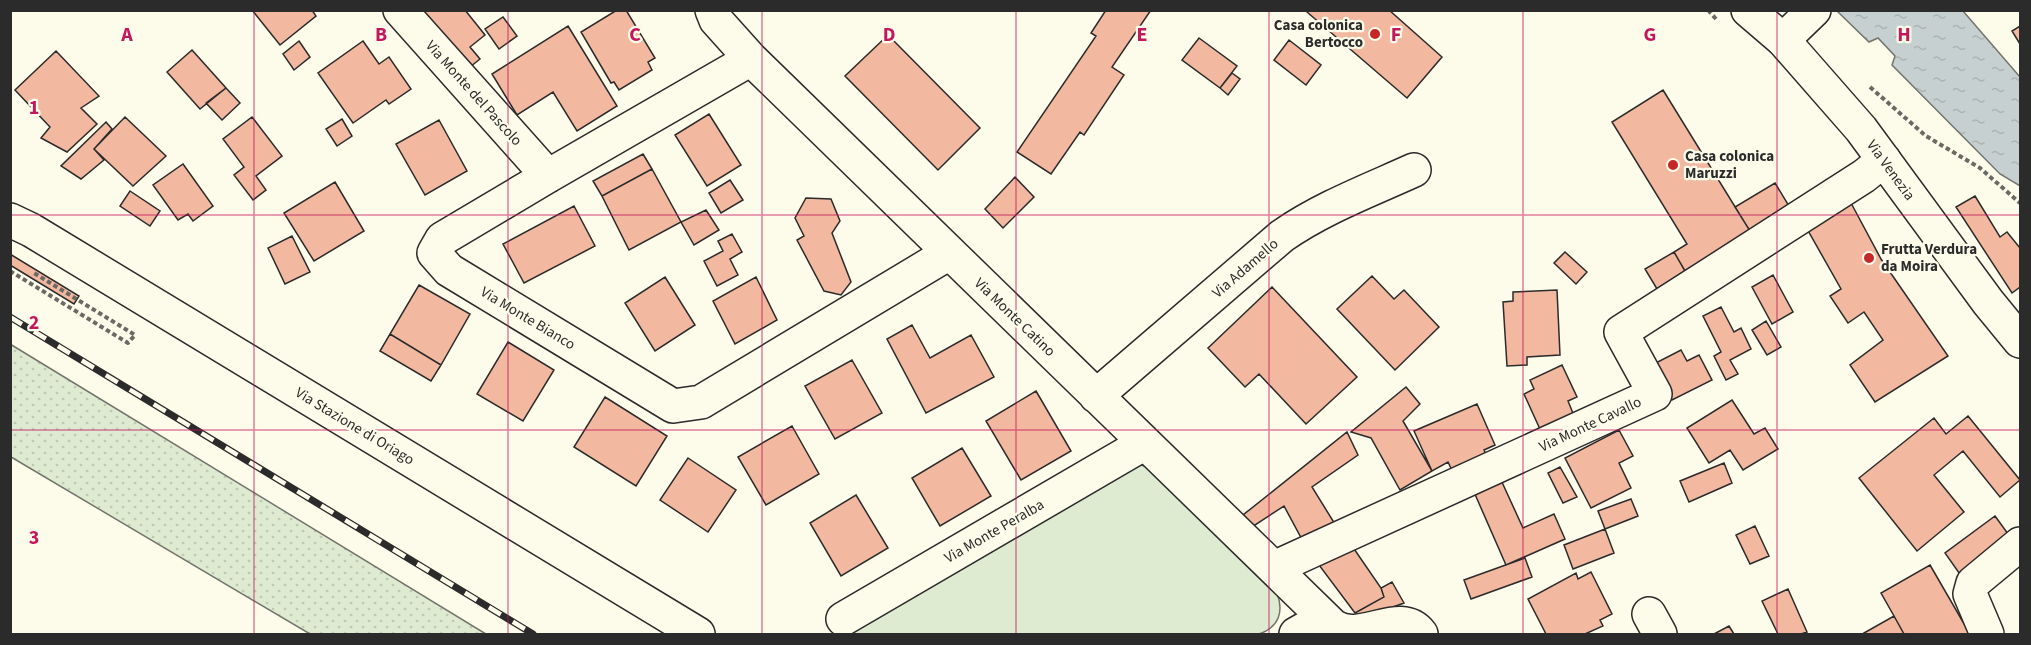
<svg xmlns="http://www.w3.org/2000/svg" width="2031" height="645" font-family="'Source Sans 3',sans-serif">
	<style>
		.grass { fill: url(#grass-dots); stroke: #74746e; stroke-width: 1.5 }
		.green { fill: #deebd1; stroke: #74746e; stroke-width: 1.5 }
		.water { fill: url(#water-ripples); stroke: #74746e; stroke-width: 1.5 }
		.building { fill: #f2b8a0; stroke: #2b2b2b; stroke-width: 1.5 }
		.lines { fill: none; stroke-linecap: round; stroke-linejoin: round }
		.minor-casing { stroke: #2b2b2b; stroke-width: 36 }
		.major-casing { stroke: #2b2b2b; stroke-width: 36 }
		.path { stroke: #6a6964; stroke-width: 4; stroke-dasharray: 4.5 3; stroke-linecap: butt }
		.minor { stroke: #fdfbea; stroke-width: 33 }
		.major { stroke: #fdfbea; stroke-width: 33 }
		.rail-casing { stroke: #2b2b2b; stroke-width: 7 }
		.rail { stroke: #fdfbea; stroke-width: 4.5; stroke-dasharray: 14; stroke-linecap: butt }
		.grid { fill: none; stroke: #c2185b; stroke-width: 1.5; stroke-opacity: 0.55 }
		.poi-dot { fill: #c62828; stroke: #fdfbea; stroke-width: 2 }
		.labels { text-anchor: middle; stroke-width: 4.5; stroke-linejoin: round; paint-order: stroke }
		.poi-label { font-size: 15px; font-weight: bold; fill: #2b2b2b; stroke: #fdfbea; text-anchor: start }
		.street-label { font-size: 15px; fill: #2b2b2b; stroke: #fdfbea }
		.grid-label { font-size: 20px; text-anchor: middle; font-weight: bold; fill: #c2185b; stroke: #fdfbea; stroke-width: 4.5; stroke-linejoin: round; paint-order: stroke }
	</style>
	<defs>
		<pattern id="grass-dots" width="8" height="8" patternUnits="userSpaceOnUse" patternTransform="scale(1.5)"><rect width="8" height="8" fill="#deebd1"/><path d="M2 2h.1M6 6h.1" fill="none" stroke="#bfcab4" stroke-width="1.8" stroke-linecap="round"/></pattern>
		<pattern id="water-ripples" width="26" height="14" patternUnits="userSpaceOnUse" patternTransform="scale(1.5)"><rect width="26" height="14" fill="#c7d0d0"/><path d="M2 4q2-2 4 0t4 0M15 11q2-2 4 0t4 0" fill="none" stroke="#abb3b3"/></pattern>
	</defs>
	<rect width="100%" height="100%" fill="#fdfbea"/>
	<!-- grass -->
	<path class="grass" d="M10 344 486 634H310L11 457Z"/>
	<!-- green -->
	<path class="green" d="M1138 464 1147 467 1277 593C1284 612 1279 627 1259 634H837L1124 467Z"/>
	<!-- water -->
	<path class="water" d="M1837 11H1963L2020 77V186L2000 174 1892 65 1895 56 1878 38 1869 42Z"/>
	<!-- building -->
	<path class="building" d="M252 10H312L316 16 280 45Z
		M425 10H465L485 35 470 47 480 59 465 71 419 15Z
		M617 10H626L655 58 648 62 652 70 619 90 614 82 611 83 581 32Z
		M1106 10H1151L1112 67 1124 75 1084 135 1080 132 1051 174 1017 152 1096 36 1091 33Z
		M1309 10H1389L1442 57 1407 98 1307 12Z
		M503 17 517 36 499 49 485 29Z
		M568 26 617 106 577 131 553 92 517 115 492 74Z
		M2020 26V44L2012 31Z
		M888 35 980 128 938 170 845 76Z
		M1199 38 1237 66 1220 88 1182 60Z
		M1289 40 1321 65 1306 85 1274 60Z
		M299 41 310 57 294 70 283 54Z
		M363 41 379 64 389 57 411 89 389 104 386 100 353 123 318 73Z
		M192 50 226 88 200 109 167 72Z
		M56 51 99 96 81 108 97 124 67 152 41 138 50 127 15 90Z
		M1232 73 1240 79 1228 95 1220 88Z
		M226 88 240 103 222 120 206 103Z
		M1663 90 1750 231 1685 271 1674 252 1687 244 1612 122Z
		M709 114 741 165 707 186 675 135Z
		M125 117 166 156 133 186 94 149Z
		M252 117 282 156 256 176 266 190 253 200 234 175 244 167 223 139Z
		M342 119 352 136 337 146 326 129Z
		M439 120 467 171 425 195 396 144Z
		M106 122 112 129 94 149 104 160 81 179 61 166Z
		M643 154 652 169 602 196 593 181Z
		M183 164 213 206 193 221 188 214 178 220 153 185Z
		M652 169 681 222 629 250 602 196Z
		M1015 177 1034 197 1003 228 985 209Z
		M730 180 743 200 721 213 709 193Z
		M335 182 364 231 314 261 284 213Z
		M1775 183 1789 206 1750 231 1735 207Z
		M130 191 160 211 150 226 120 206Z
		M1975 196 2000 237 2007 232 2020 248V287L2012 293 1956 207Z
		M806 198 831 199 840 221 832 233 851 282 841 295 824 291 797 240 804 236 795 218Z
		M1851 203 1881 259 1948 356 1875 402 1850 365 1883 340 1864 312 1848 323 1830 296 1841 289 1806 227Z
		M574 206 595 246 524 283 503 244Z
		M706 210 719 230 694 245 681 222Z
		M732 234 742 252 730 259 738 275 717 286 704 261 723 251 718 241Z
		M292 236 310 272 285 284 268 248Z
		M1565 252 1587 272 1576 284 1554 263Z
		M1674 252 1685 271 1657 289 1645 269Z
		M10 254 79 296 74 304 10 265Z
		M1773 275 1793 312 1772 324 1752 287Z
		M1372 276 1394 299 1404 290 1439 327 1395 370 1337 309Z
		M665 277 695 325 655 351 625 303Z
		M756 277 777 320 735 344 713 301Z
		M419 285 470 314 441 365 390 334Z
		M1272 287 1357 377 1306 424 1259 374 1245 387 1208 348Z
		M1557 290 1560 355 1527 357V365L1507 366 1503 302 1513 301V292Z
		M1721 307 1734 332 1741 328 1751 349 1730 360 1738 374 1726 380 1714 356 1721 352 1703 316Z
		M1766 321 1781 347 1767 355 1752 330Z
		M912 325 930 358 971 335 994 377 926 413 887 339Z
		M390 334 441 365 431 381 380 351Z
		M508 342 554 370 523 421 477 394Z
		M1681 350 1687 361 1699 355 1712 380 1672 400 1667 390 1648 367Z
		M852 360 882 413 835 439 805 386Z
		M1562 365 1577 397 1568 401 1577 423 1544 438 1524 394 1534 389 1530 380Z
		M1406 387 1420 404 1403 421 1432 471 1400 490 1371 438 1351 432Z
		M1036 391 1071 451 1021 480 986 421Z
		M605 397 667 436 636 486 574 447Z
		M1732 400 1754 434 1765 428 1778 449 1743 470 1730 450 1709 463 1687 428Z
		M1477 404 1495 445 1484 450 1491 466 1457 481 1448 462 1432 471 1414 431Z
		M1968 416 2020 480 2000 497 1963 451 1934 475 1964 512 1917 551 1859 478 1934 418 1946 434Z
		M792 426 819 474 766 505 738 457Z
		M1619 430 1633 456 1619 463 1631 488 1591 508 1565 458Z
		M1347 432 1358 455 1312 487 1338 529 1305 545 1284 506 1252 527 1243 515Z
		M962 448 991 496 940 526 912 478Z
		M688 458 736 490 708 532 660 500Z
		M1724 463 1732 483 1689 502 1680 481Z
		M1560 467 1577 497 1563 503 1548 473Z
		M1501 480 1523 528 1554 514 1565 539 1506 565 1474 492Z
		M856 495 888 548 841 576 810 523Z
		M1631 499 1638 516 1605 529 1598 511Z
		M1995 516 2014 542 1964 580 1945 553Z
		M1755 526 1769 556 1750 564 1736 535Z
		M1605 529 1614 553 1573 569 1564 545Z
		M1350 543 1381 588 1384 597 1355 613 1319 565Z
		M1525 558 1532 577 1471 599 1464 580Z
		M1930 565 1970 634H1904L1894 616 1881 593Z
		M1591 572 1612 614 1600 620 1603 626 1585 634H1546L1528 599 1576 573 1578 579Z
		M1392 582 1404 603 1360 619 1355 613 1384 597 1381 588Z
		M1788 589 1807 632 1801 634H1778L1762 601Z
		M1894 616 1904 634H1865L1864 633Z
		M1729 626 1734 634H1714Z"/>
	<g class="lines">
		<defs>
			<path id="minor" d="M400 10 548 176
				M712 10 716 20 751 59 1333 626C1361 645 1400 606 1421 634
				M1783 40 1814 10
				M751 59 548 176 442 239 434 253 449 270 673 406 701 402 949 253
				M10 220 31 230 698 634
				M1096 396 1282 236C1322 208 1370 190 1414 170
				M1274 568 1655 394 1621 332 1864 176 1884 160
				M1649 614 1660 634
				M843 619 1145 443
				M1296 634 1324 618
				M1987 634 1970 594 1973 583 2020 544"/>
			<path id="major" d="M1748 10 1783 40 1861 129 1988 302 2020 341"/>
		</defs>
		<!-- minor casing -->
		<use href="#minor" class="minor-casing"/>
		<!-- major casing -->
		<use href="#major" class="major-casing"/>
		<!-- path -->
		<path class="path" d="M1708 10 1716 19
			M1870 87 1926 136 1980 168 2020 203
			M10 271 128 343 135 335 34 273"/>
		<!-- minor -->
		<use href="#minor" class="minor"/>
		<!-- major -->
		<use href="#major" class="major"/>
		<defs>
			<path id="rail" d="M10 317 533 634"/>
		</defs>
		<!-- rail casing -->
		<use href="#rail" class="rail-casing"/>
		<!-- rail -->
		<use href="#rail" class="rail"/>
	</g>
	<!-- grid -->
	<path class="grid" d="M254 10V634M508 10V634M762 10V634M1016 10V634M1269 10V634M1523 10V634M1777 10V634M10 215H2020M10 430H2020"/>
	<!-- markers -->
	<g class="poi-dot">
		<circle cx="1375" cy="34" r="6"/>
		<circle cx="1673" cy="165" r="6"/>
		<circle cx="1869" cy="258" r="6"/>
	</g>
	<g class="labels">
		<!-- poi labels -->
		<g class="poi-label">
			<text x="1363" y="30" text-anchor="end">Casa colonica<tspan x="1363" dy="17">Bertocco</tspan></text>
			<text x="1685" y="161">Casa colonica<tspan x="1685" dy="17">Maruzzi</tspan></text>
			<text x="1881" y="254">Frutta Verdura<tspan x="1881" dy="17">da Moira</tspan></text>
		</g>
		<!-- street labels -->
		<g class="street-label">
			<text transform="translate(474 93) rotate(48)" y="5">Via Monte del Pascolo</text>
			<text transform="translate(1891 170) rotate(54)" y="5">Via Venezia</text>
			<text transform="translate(1245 268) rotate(-41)" y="5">Via Adamello</text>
			<text transform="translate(1015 317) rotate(44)" y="5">Via Monte Catino</text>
			<text transform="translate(528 318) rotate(31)" y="5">Via Monte Bianco</text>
			<text transform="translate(1590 424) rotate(-25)" y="5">Via Monte Cavallo</text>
			<text transform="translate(355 426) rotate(31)" y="5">Via Stazione di Oriago</text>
			<text transform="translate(994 531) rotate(-30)" y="5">Via Monte Peralba</text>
		</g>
	</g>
	<g class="grid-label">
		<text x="127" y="41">A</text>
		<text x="381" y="41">B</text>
		<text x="635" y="41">C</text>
		<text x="889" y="41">D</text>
		<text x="1142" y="41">E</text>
		<text x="1396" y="41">F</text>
		<text x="1650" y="41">G</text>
		<text x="1904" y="41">H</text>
		<text x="34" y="114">1</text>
		<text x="34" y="329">2</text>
		<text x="34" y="544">3</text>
	</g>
	<!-- border -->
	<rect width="2031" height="645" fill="none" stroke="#2b2b2b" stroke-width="24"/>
</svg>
